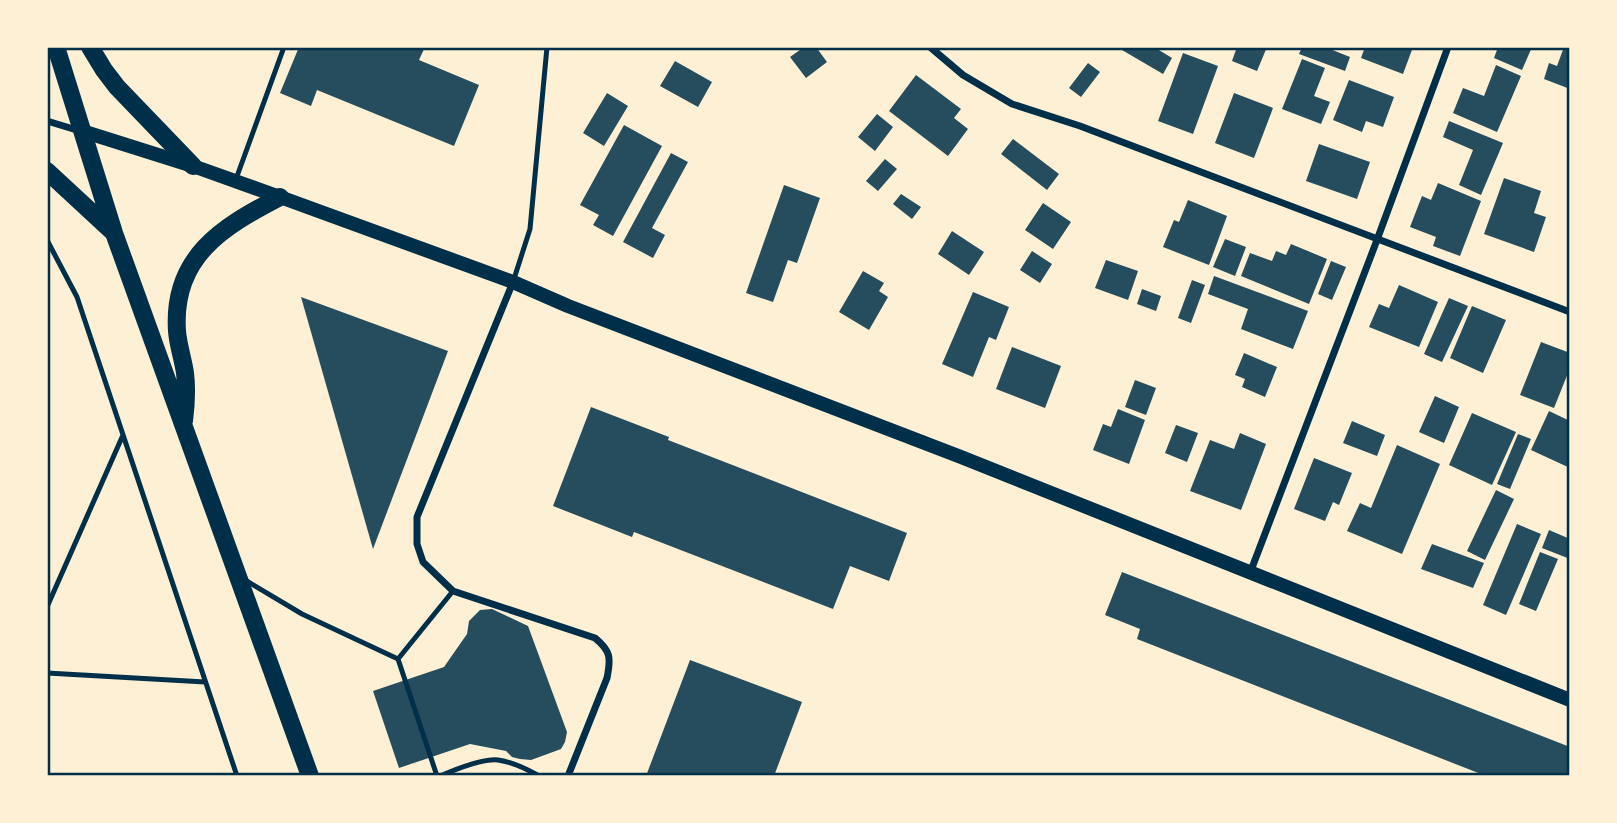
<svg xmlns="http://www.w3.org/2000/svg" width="1617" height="823" font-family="'Nunito Sans',sans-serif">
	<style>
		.building { fill: #264d5e }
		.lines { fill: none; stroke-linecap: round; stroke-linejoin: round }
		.service { stroke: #003049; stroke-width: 5 }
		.minor { stroke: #003049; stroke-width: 7 }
		.secondary { stroke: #003049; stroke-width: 14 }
		.primary { stroke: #003049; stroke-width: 18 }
		.neatline { fill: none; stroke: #003049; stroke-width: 2.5 }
	</style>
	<rect width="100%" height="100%" fill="#fdf0d5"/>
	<!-- building -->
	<path class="building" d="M299 47H425L419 60 479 85 454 146 317 90 311 106 280 93Z
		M804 47H816L827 62 806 78 790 57Z
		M1124 47H1154L1172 58 1163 74 1122 50Z
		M1237 47H1267L1257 71 1232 61Z
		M1302 47H1325L1350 57 1345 71 1299 54Z
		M1365 47H1413L1403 74 1361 58Z
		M1498 47H1532L1522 70 1494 58Z
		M1564 47H1570V89L1544 79 1549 63 1557 66Z
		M1183 53 1218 66 1193 134 1158 121Z
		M1302 59 1325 68 1314 96 1330 102 1321 124 1282 109Z
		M675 61 712 82 698 107 660 86Z
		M1088 63 1100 72 1081 97 1069 88Z
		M1496 65 1521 76 1497 132 1453 113 1463 88 1484 96Z
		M916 75 961 109 954 118 968 129 948 156 889 111Z
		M1349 80 1394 97 1383 127 1366 121 1362 132 1333 120Z
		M607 93 628 106 604 146 583 133Z
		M1234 93 1273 108 1254 158 1215 143Z
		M877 114 893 127 875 151 858 137Z
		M1449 121 1503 143 1481 195 1459 185 1473 150 1443 137Z
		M624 125 662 146 613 236 593 225 599 215 580 205Z
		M1013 139 1059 174 1047 190 1001 154Z
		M1319 144 1370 162 1357 199 1306 181Z
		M671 153 688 162 652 228 665 235 653 258 623 242Z
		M885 159 897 169 878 191 866 181Z
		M1504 178 1541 191 1534 213 1546 217 1534 252 1484 234Z
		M1438 183 1481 201 1460 256 1433 246 1436 237 1410 227 1422 196 1431 200Z
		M784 185 820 198 797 263 788 260 773 302 746 293Z
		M901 194 921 207 912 219 893 204Z
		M1188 200 1227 216 1209 265 1163 247 1174 220 1179 222Z
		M1043 203 1071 222 1053 249 1025 230Z
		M952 231 984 252 969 275 938 254Z
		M1225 239 1246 247 1235 276 1213 267Z
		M1291 244 1327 259 1309 304 1241 276 1250 253 1272 261 1276 251 1286 255Z
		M1032 251 1052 264 1040 283 1020 270Z
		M1106 260 1138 271 1128 300 1095 288Z
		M1331 261 1346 267 1332 300 1318 294Z
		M863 271 884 283 879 291 888 297 869 330 839 312Z
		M1214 276 1308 311 1293 349 1241 329 1248 309 1208 294Z
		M1192 280 1205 285 1191 323 1178 318Z
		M1399 285 1438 302 1419 347 1369 327 1379 304 1389 308Z
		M1142 289 1161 296 1156 311 1137 304Z
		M973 292 1009 307 996 340 989 337 973 377 942 364Z
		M301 297 448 351 373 549Z
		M1449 298 1468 306 1442 362 1424 354Z
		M1472 306 1506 320 1483 373 1450 358Z
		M1541 342 1570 353V368L1554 408 1520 395Z
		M1012 347 1061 366 1045 408 996 389Z
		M1244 353 1277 367 1265 397 1242 387 1245 379 1235 375Z
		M1135 380 1156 388 1146 415 1125 407Z
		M1435 396 1459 407 1444 443 1419 432Z
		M591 407 669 437 668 440 907 533 889 581 850 566 833 609 634 532 632 537 553 506Z
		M1118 409 1145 420 1129 464 1093 450 1103 424 1111 427Z
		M1549 411 1570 421V468L1531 450Z
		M1472 413 1516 432 1492 485 1449 465Z
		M1352 421 1385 435 1377 456 1343 443Z
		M1176 425 1198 433 1187 462 1165 453Z
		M1240 433 1266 444 1241 510 1190 491 1210 440 1234 449Z
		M1518 434 1531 439 1510 489 1497 484Z
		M1397 445 1440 464 1402 554 1347 531 1360 503 1371 508Z
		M1314 458 1352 473 1339 505 1333 502 1325 521 1294 509Z
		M1496 490 1514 499 1485 560 1467 551Z
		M1517 524 1541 534 1506 615 1483 605Z
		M1549 530 1570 539V559L1542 548Z
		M1432 544 1484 563 1473 588 1421 569Z
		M1540 552 1558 559 1536 611 1519 604Z
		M1122 572 1570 747V776H1486L1137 639 1140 629 1105 615Z
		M492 609 528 626 567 732 565 742 561 749 531 760 520 759 512 757 506 751 470 744 399 768 373 691 444 667 467 634 469 621 480 610Z
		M690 660 802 702 774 776H646Z"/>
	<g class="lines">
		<!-- service -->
		<path class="service" d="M236 179 284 47
			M47 240 77 297 237 776
			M513 282 530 229 547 47
			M245 580 302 614 398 659
			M47 607 123 435
			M47 673 205 682
			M437 776 398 659 453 591
			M440 776C454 770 483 758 498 760 512 762 527 769 539 776"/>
		<!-- minor -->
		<path class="minor" d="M930 47 963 75 1012 104 1080 126 1570 312
			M47 121 80 131
			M513 282 417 517V544L423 562 453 591 595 638C611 651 611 658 607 678L568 776
			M1250 573 1377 240 1448 47"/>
		<!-- secondary -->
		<path class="secondary" d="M82 131 193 166 280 197 513 282 568 306 961 457 1570 700"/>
		<!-- primary -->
		<path class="primary" d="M56 47 114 233 310 776
			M90 47 104 70 117 87 193 166
			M47 171 114 233
			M184 421C186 405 187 389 185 373 183 359 178 345 177 331 172 257 222 227 280 197"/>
	</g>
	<!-- border -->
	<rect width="1617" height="823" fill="none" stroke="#fdf0d5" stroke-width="98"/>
	<rect x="49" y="49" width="1519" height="725" class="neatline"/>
</svg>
